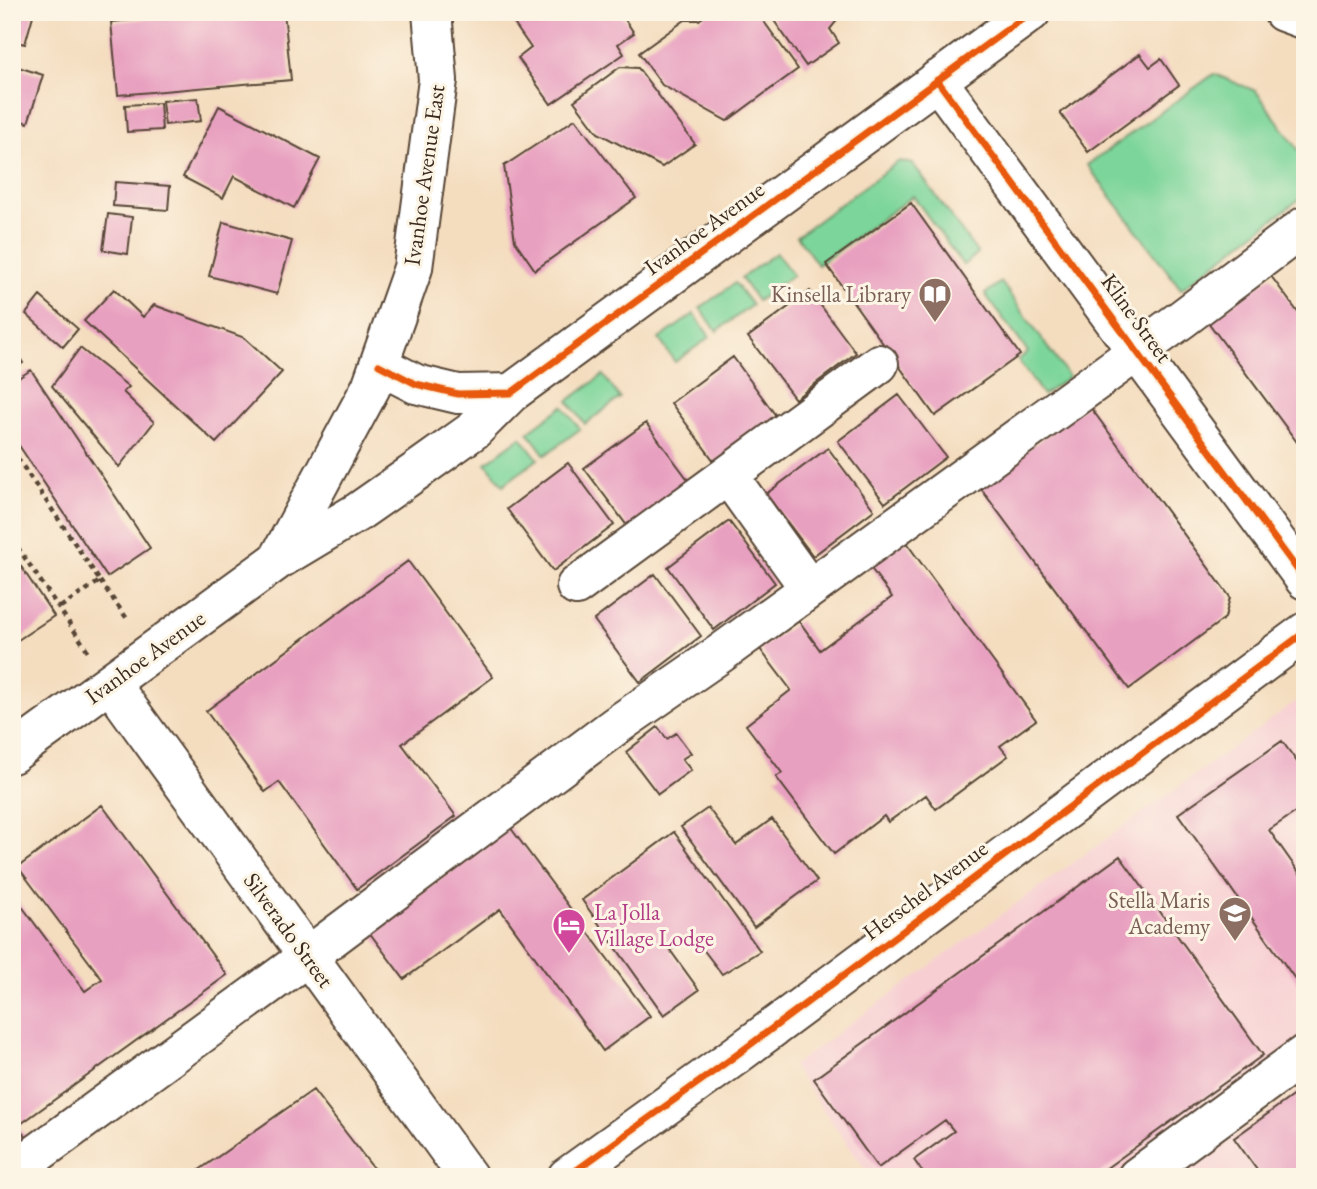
<svg xmlns="http://www.w3.org/2000/svg" width="1317" height="1189" font-family="'EB Garamond',serif">
	<style>
		.built { fill: #f7cfd3 }
		.green { fill: #7cd59a; stroke: #5c805c; stroke-width: 2 }
		.building { fill: #e8a0c0 }
		.lines { fill: none; stroke-linecap: round; stroke-linejoin: round }
		.minor-casing { stroke: #574536; stroke-width: 42 }
		.major-casing { stroke: #574536; stroke-width: 42 }
		.path { stroke: #574536; stroke-width: 4.5; stroke-dasharray: 5 5; stroke-linecap: butt }
		.minor { stroke: #fff; stroke-width: 38 }
		.major { stroke: #fff; stroke-width: 38 }
		.cycleway-casing { stroke: #fcf5e5; stroke-width: 11 }
		.cycleway { stroke: #e8590c; stroke-width: 7 }
		.labels { text-anchor: middle; stroke-width: 6; stroke-linejoin: round; paint-order: stroke }
		.street-label { font-size: 23px; fill: #3b2a1e; stroke: #fcf5e5 }
		.education-label { font-size: 23px; fill: #785e54; stroke: #fcf5e5; text-anchor: end }
		.hotel-label { font-size: 23px; fill: #b23c85; stroke: #fcf5e5; text-anchor: start }
	</style>
	<rect width="100%" height="100%" fill="#fcf5e5"/>
	<filter id="ink" filterUnits="userSpaceOnUse"><feTurbulence type="fractalNoise" baseFrequency=".0143" numOctaves="2"/><feDisplacementMap in="SourceGraphic" scale="14" xChannelSelector="R" yChannelSelector="G"/><feConvolveMatrix kernelMatrix="1 2 1 2 8 2 1 2 1" color-interpolation-filters="sRGB"/></filter>
	<filter id="wash" filterUnits="userSpaceOnUse"><feTurbulence type="fractalNoise" baseFrequency=".00686" numOctaves="4" result="noise"/><feDisplacementMap in="SourceGraphic" scale="28" xChannelSelector="R" yChannelSelector="G"/><feGaussianBlur stdDeviation="1.57" result="paint"/><feColorMatrix in="noise" values="0 0 0 0 0 0 0 0 0 0 0 0 0 0 0 0 0 1.4 0 .05"/><feComposite in="paint" operator="in"/></filter>
	<g filter="url(#wash)">
		<rect width="100%" height="100%" fill="#f4ddbf"/>
		<!-- built -->
		<path class="built" d="M1305 700V1039L1115 1177H871L792 1066 1295 702Z
			M1228 1128 1262 1177H1159Z"/>
		<!-- green -->
		<path class="green" d="M1214 74 1256 91 1305 159V195L1181 289 1087 165Z
			M899 161 913 164 978 254 963 265 913 196 818 265 797 236Z
			M776 253 793 275 757 301 741 278Z
			M1001 282 1069 377 1043 395 1018 360 1028 352 985 294Z
			M735 283 752 305 717 331 700 308Z
			M694 314 710 337 675 362 659 339Z
			M603 375 620 398 585 424 568 401Z
			M563 406 580 429 545 455 528 432Z
			M521 437 538 459 503 485 486 463Z"/>
		<g id="blocks">
			<!-- building -->
			<path class="building" d="M12 12H34L25 44 12 41Z
				M218 12H284L291 80 118 95 111 22Z
				M506 12H620L634 33 618 44 624 54 551 104 518 58 531 48Z
				M710 12H757L798 69 727 121 662 85 639 53 685 20H699Z
				M768 12H844L830 29 839 43 806 66Z
				M1140 54 1150 67 1161 59 1179 85 1088 152 1060 113Z
				M12 65 43 75 28 123 12 118Z
				M620 67 638 68 695 144 662 167 598 133 574 101Z
				M198 98 201 121 165 125 162 101Z
				M160 103 162 130 127 132 125 105Z
				M219 106 320 159 294 208 234 176 223 198 183 177Z
				M575 119 636 198 535 270 515 241 504 166Z
				M115 182 170 186 168 210 113 206Z
				M911 203 1020 355 935 416 826 264Z
				M108 214 132 217 128 254 103 250Z
				M223 222 292 241 277 294 209 276Z
				M1271 276 1305 322V453L1208 322Z
				M114 289 143 317 154 305 245 338 282 372 216 443 84 321Z
				M810 291 856 353 795 399 748 337Z
				M40 296 78 329 63 347 26 314Z
				M12 346 23 363 12 370Z
				M80 348 129 387 123 392 154 422 119 467 52 386Z
				M733 357 779 420 717 465 671 403Z
				M31 370 150 548 107 577 12 435V382Z
				M899 395 946 457 885 503 838 441Z
				M1088 404 1230 597 1225 618 1129 689 979 486Z
				M646 423 692 485 631 531 584 468Z
				M828 448 874 510 813 556 766 494Z
				M568 463 614 525 553 571 507 509Z
				M729 521 775 583 714 630 668 567Z
				M905 541 1036 720 1000 746 1008 756 936 809 926 795 888 822 884 816 834 854 776 777 782 773 746 725 791 690 760 649 799 621 820 650 892 597 870 567Z
				M12 553 54 616 12 644Z
				M408 561 493 677 402 744 456 816 357 889 279 782 265 792 206 711Z
				M655 574 701 636 640 682 594 620Z
				M658 727 667 739 676 733 691 753 682 759 691 770 658 794 626 752Z
				M1282 741 1305 773V806L1269 830 1305 881V993L1178 814Z
				M102 805 227 975 18 1126 29 1141 12 1153V893L85 991 102 979 18 867Z
				M708 808 736 845 772 819 817 881 754 927 681 827Z
				M510 827 650 1016 603 1051 500 909 404 979 369 932Z
				M674 832 760 951 722 974 692 935 670 950 699 990 664 1015 582 900Z
				M1120 856 1263 1055 1094 1177H986L983 1173 977 1177H926L914 1160 954 1131 945 1120 878 1168 814 1079Z
				M1305 1087V1177H1262L1234 1138Z
				M313 1090 380 1177H190L202 1168Z"/>
		</g>
	</g>
	<g filter="url(#ink)">
		<use href="#blocks" fill-opacity="0" stroke="#574536" stroke-width="2"/>
		<g class="lines">
			<defs>
				<path id="minor" d="M937 80 1305 580
					M379 365 416 384 458 394 511 393 1031 12
					M728 475 879 364
					M278 560 371 387 413 268 438 80 432 12
					M576 586 728 475 809 588
					M110 683 468 1177
					M12 754 278 560 358 512 418 470 474 430 511 393
					M12 1172 308 956 614 727 721 653 1182 319 1305 226
					M567 1177 731 1059 1305 632
					M1137 1177 1305 1054"/>
				<path id="major" d="M1283 12 1305 20"/>
			</defs>
			<!-- minor casing -->
			<use href="#minor" class="minor-casing"/>
			<!-- major casing -->
			<use href="#major" class="major-casing"/>
			<!-- path -->
			<path class="path" d="M12 450 100 581 59 608
				M12 539 88 651
				M100 581 128 620"/>
			<!-- minor -->
			<use href="#minor" class="minor"/>
			<!-- major -->
			<use href="#major" class="major"/>
			<defs>
				<path id="cycleway" d="M937 80 1305 580
					M379 365 416 384 458 394 511 393 1031 12
					M567 1177 731 1059 1305 632"/>
			</defs>
			<!-- cycleway casing -->
			<use href="#cycleway" class="cycleway-casing"/>
			<!-- cycleway -->
			<use href="#cycleway" class="cycleway"/>
		</g>
	</g>
	<!-- icons -->
	<defs>
		<symbol id="library-pin" viewBox="-11 -11 22 30"><path d="M0 17L-7.5 6A9.5 9.5 0 1 1 7.5 6Z" fill="#8d6e63" stroke="#fcf5e5"/><path d="M-6-4Q-3-5.5-.7-3.5V5Q-3 3-6 4ZM6-4Q3-5.5 .7-3.5V5Q3 3 6 4Z" fill="#fff"/></symbol>
		<symbol id="school-pin" viewBox="-11 -11 22 30"><path d="M0 17L-7.5 6A9.5 9.5 0 1 1 7.5 6Z" fill="#8d6e63" stroke="#fcf5e5"/><path d="M0-5L7-2L0 1L-7-2ZM-4 1L0 2.5L4 1V4Q0 6-4 4Z" fill="#fff"/></symbol>
		<symbol id="hotel-pin" viewBox="-11 -11 22 30"><path d="M0 17L-7.5 6A9.5 9.5 0 1 1 7.5 6Z" fill="#d1479c" stroke="#fcf5e5"/><path d="M-6-4.5h1.5V1H6V5H4.5V3h-9V5H-6ZM-4 0a1.8 1.8 0 1 1 3.6 0ZM.5 0V-2.5h3Q6-2.5 6 0Z" fill="#fff"/></symbol>
	</defs>
	<g fill-rule="evenodd">
		<use href="#library-pin" x="916" y="275" width="38" height="52"/>
		<use href="#school-pin" x="1216" y="894" width="38" height="52"/>
		<use href="#hotel-pin" x="550" y="906" width="38" height="52"/>
	</g>
	<g class="labels">
		<!-- street labels -->
		<g class="street-label">
			<text transform="translate(424 175) rotate(-82)" y="8">Ivanhoe Avenue East</text>
			<text transform="translate(704 228) rotate(-36)" y="8">Ivanhoe Avenue</text>
			<text transform="translate(1137 318) rotate(54)" y="8">Kline Street</text>
			<text transform="translate(145 657) rotate(-36)" y="8">Ivanhoe Avenue</text>
			<text transform="translate(925 890) rotate(-37)" y="8">Herschel Avenue</text>
			<text transform="translate(289 930) rotate(54)" y="8">Silverado Street</text>
		</g>
		<!-- education labels -->
		<g class="education-label">
			<text x="911" y="302">Kinsella Library</text>
			<text x="1210" y="908">Stella Maris<tspan x="1210" dy="26">Academy</tspan></text>
		</g>
		<!-- hotel labels -->
		<g class="hotel-label">
			<text x="594" y="920">La Jolla<tspan x="594" dy="26">Village Lodge</tspan></text>
		</g>
	</g>
	<!-- margin -->
	<rect width="1317" height="1189" fill="none" stroke="#fcf5e5" stroke-width="42"/>
</svg>
